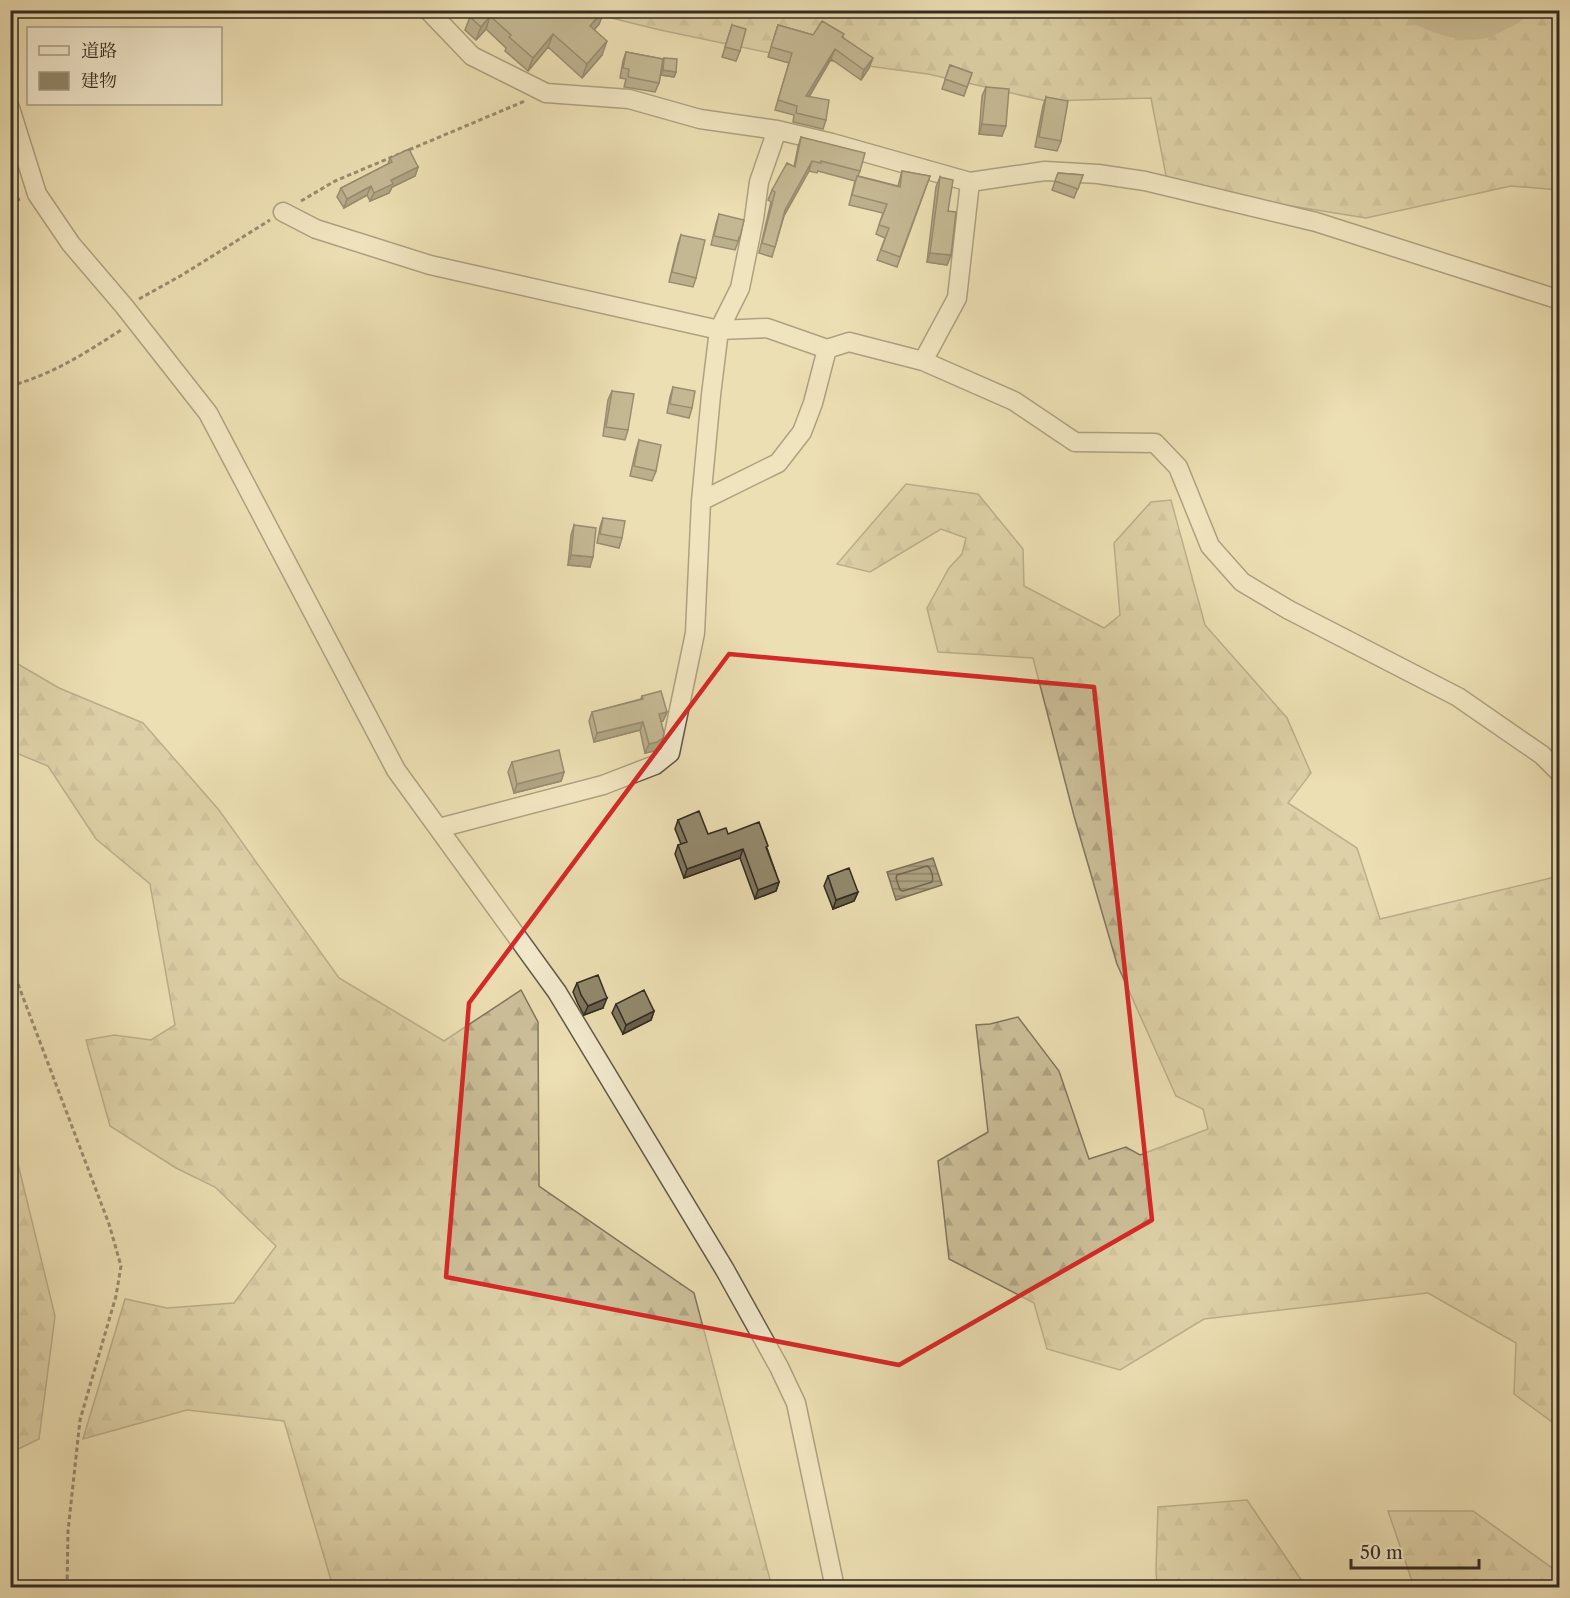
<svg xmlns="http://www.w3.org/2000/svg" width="1570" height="1598" font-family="'Libre Caslon Text','Noto Serif JP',serif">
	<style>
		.forest { fill: url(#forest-firs); stroke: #80765e; stroke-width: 1.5 }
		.water { fill: url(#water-rules); stroke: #7c725b; stroke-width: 1.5 }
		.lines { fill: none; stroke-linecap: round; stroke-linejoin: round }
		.shore { stroke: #706651; stroke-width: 1.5 }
		.river { stroke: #ada281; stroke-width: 30 }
		.minor-casing { stroke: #615846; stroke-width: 21 }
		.path { stroke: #332b21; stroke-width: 3; stroke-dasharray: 4.5 3; stroke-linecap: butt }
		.minor { stroke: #f3eace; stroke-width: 18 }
		.wall { fill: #7e765e; stroke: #332b21; stroke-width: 1.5 }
		.shaded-wall { fill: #67604c; stroke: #332b21; stroke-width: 1.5 }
		.building { fill: #93896d; stroke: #332b21; stroke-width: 1.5 }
		.marked { fill: none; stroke: #d62828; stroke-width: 4.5; stroke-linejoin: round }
	</style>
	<defs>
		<pattern id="forest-firs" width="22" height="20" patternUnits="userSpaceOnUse" patternTransform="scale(1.5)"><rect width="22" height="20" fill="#cdc09a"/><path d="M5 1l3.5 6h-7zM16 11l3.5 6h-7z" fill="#b0a584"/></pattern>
		<pattern id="water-rules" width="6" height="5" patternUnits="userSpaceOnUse" patternTransform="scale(1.5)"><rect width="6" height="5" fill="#ada281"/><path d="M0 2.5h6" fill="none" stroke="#8d8469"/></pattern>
	</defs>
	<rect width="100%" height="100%" fill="#ecdfb3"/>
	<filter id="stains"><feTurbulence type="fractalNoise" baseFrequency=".00333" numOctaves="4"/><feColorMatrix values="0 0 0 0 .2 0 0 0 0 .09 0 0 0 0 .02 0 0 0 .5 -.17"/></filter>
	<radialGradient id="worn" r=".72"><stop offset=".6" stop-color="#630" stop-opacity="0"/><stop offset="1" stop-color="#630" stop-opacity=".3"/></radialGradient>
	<!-- forest -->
	<path class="forest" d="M583 11H1559V190L1511 186 1366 218 1168 186 1151 98 1046 101 928 74 770 53 660 30Z
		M906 484 978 494 1023 549 1024 586 1104 628 1120 615 1114 543 1151 502 1171 500 1205 625 1287 718 1311 773 1288 803 1357 848 1380 919 1559 876V1427L1514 1394 1516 1343 1428 1293 1204 1319 1120 1370 1047 1349 1034 1303 949 1259 938 1161 988 1132 976 1025 990 1024 1018 1017 1059 1071 1089 1159 1126 1147 1140 1155 1208 1129 1203 1109 1176 1096 1117 964 1074 816 1033 658 938 652 927 608 949 568 962 554 966 538 941 529 870 572 837 564Z
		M11 660 59 688 143 723 219 810 339 978 444 1041 521 990 538 1022 539 1186 694 1293 772 1587H333L284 1421 187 1410 83 1439 125 1299 167 1308 234 1303 276 1246 215 1187 176 1168 110 1126 86 1040 114 1035 151 1040 175 1025 150 884 96 839 48 766 11 751Z
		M11 1135 55 1316 39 1439 12 1452 11 1460Z
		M1247 1500 1306 1587H1157L1156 1570 1158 1507Z
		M1388 1511H1473L1559 1573V1587H1414Z"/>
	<!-- water -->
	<path class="water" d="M933 858 942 885 896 900 887 872Z"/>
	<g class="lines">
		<!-- shore -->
		<path class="shore" d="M927 866C931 868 934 878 932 882L903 891 900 890 896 878 897 875Z"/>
		<!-- river -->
		<path class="river" d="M1420 10C1438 19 1466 29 1485 23 1494 19 1502 14 1511 10"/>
		<defs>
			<path id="minor" d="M428 10 472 56 546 93 629 99 700 119 777 130 832 143 970 182 1045 171 1098 174 1145 181 1316 222 1560 300
				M10 108 37 194 71 244 124 306 208 413 396 770 557 992 725 1270 779 1367 796 1403 835 1588
				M283 212 316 229 430 265 719 330 767 328 827 349 849 342 923 361 1014 401 1075 442 1155 443 1178 467 1210 546 1242 582 1289 610 1458 697 1542 755 1560 773
				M923 361 957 298 970 182
				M701 501 778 463 802 432 813 403 827 349
				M439 828 603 785 655 765 670 753 695 633 701 501 711 395 719 330 740 288 754 219 759 182 777 130"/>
		</defs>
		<!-- minor casing -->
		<use href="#minor" class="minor-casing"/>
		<!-- path -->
		<path class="path" d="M301 201 335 181 525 101
			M10 203 20 199
			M139 299 182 275 270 220
			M10 386C53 374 84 354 121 330
			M10 963 109 1224 121 1266 116 1296 80 1420 68 1531 67 1588"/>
		<!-- minor -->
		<use href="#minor" class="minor"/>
	</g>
	<!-- wall -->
	<path class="wall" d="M604 11 599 24 594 30 602 55 582 78 548 47 528 71 505 51 506 48 486 29 476 40 465 30 470 17Z
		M732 25 740 51 736 61 722 57Z
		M778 25 813 35 843 37 869 68 861 80 831 59 809 97 826 120 823 129 793 122 794 115 775 110 789 63 768 57Z
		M626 52 663 59 664 58 676 72 674 77 661 75 662 65 659 83 655 92 624 87 626 79 620 78 623 61Z
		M950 65 972 73 964 96 942 89Z
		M986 87 1002 136 979 134 982 96Z
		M1046 97 1061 141 1057 151 1035 147 1043 106Z
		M801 137 860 171 858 176 898 186 902 171 930 176 897 267 877 260 885 238 876 234 883 213 849 205 855 181 818 171 817 173 809 171 784 216 772 257 759 253 771 202 768 200 772 190 794 167 798 147Z
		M390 158 418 167 415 176 392 187 389 193 370 201 367 195 344 208 337 197 341 188 388 164Z
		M1058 173 1083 175 1074 198 1052 190Z
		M940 177 948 211 951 255 947 265 927 262 936 187Z
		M719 214 740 237 735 250 711 245 716 224Z
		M681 235 696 278 693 287 669 282 678 244Z
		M673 387 692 408 689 418 667 413 670 397Z
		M612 391 628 430 625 440 603 436 608 400Z
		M639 440 656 471 652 481 630 476 636 450Z
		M603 518 622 538 619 548 597 543 600 527Z
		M574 525 590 567 568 565 571 535Z
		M642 696 667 712 663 721 661 722 660 747 654 751 645 753 640 730 594 742 589 721 592 712 641 699Z
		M512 762 564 772 561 781 514 793 508 772Z
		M678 820 708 834H728L767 848 779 882 776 891 755 899 740 858 684 878 675 854 678 845 681 844 675 829Z
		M828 876 858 892 854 901 833 909 824 886Z
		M577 983 603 1008 584 1015 578 1004 573 992Z
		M616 1004 654 1011 651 1020 623 1034 612 1013Z"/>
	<!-- shaded-wall -->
	<path class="shaded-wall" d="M604 11 599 24 585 40 590 26Z
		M490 16 486 29 476 40 481 27Z
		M553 34 548 47 528 71 533 58Z
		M607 41 602 55 582 78 587 64Z
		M835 49 831 59 803 106 806 96Z
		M873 58 869 68 861 80 864 70Z
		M663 70 676 72 674 77 661 75Z
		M982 124 1006 126 1002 136 979 134Z
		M812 161 809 171 782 219 785 210Z
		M418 167 415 176 392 187 389 193 370 201 374 193 391 180Z
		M371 186 367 195 344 208 347 199Z
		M930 253 951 255 947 265 927 262Z
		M571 555 593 557 590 567 568 565Z
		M667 712 663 721 656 723 659 714Z
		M643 722 640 730 594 742 597 733Z
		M663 738 660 747 654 751 645 753 649 744Z
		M564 772 561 781 514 793 517 784Z
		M743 849 740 858 684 878 687 869Z
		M779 882 776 891 755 899 758 890Z
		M858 892 854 901 833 909 836 900Z
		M607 998 603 1008 584 1015 588 1006Z
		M654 1011 651 1020 623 1034 626 1025Z"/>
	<!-- building -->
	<path class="building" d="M476 10H603L590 26 607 41 587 64 553 34 533 58 509 37 511 35 490 16 481 27 470 17Z
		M822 21 844 34 842 37 873 58 864 70 835 49 806 96 829 100 826 120 796 113 797 106 778 100 792 53 771 47 778 25 813 35Z
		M732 25 746 29 740 51 725 47Z
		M626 52 663 59 659 83 628 77 629 69 623 68Z
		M664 58 677 59 676 72 663 70Z
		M950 65 972 73 967 87 945 79Z
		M986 87 1009 89 1006 126 982 124Z
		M1046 97 1068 101 1061 141 1039 137Z
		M801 137 865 153 860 171 821 161V163L812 161 785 210 775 247 762 243 775 192 772 190 787 163 795 167Z
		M409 149 418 167 391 180 393 184 374 193 371 186 347 199 341 188 392 162 390 158Z
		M902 171 930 176 900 257 881 250 889 228 879 225 887 204 852 195 857 176 900 187Z
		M1058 173 1083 175 1078 189 1055 181Z
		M940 177 953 180 948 211 956 212 951 255 930 253Z
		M719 214 744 220 740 237H739L738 241 714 236Z
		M681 235 705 240 696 278 672 272Z
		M673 387 695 391 692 408 670 404Z
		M612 391 634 394 628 430 606 427Z
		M639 440 661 445 656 471 634 466Z
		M603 518 625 521 622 538 600 534Z
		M574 525 596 528 593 557 571 555Z
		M661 691 667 712 659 714 664 733 663 738 657 742 649 744 643 722 597 733 592 712 643 699 642 696Z
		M559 750 564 772 517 784 512 762Z
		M699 811 708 834 726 828 728 834 759 822 768 846 766 847 779 882 758 890 743 849 687 869 678 845 687 842 678 820Z
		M849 868 858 892 836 900 828 876Z
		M598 975 607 998 588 1006 581 995 577 983Z
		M644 990 654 1011 626 1025 616 1004Z"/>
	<!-- marked area -->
	<path d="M0 0H1570V1598H0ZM729 654 1094 687 1152 1220 899 1365 446 1277 469 1003Z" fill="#ecdfb3" fill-opacity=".55" fill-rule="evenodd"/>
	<path class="marked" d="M729 654 1094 687 1152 1220 899 1365 446 1277 469 1003Z"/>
	<!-- margin -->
	<rect width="1570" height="1598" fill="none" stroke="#ecdfb3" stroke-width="36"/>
	<rect x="12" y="12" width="1546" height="1574" fill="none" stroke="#332b21" stroke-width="3"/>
	<rect x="18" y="18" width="1534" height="1562" fill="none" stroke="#332b21" stroke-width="1.5"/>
	<!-- legend -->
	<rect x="27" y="27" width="195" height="78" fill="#f3eace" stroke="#a69e89" stroke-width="1.5"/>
	<rect x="39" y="46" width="30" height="9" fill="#f3eace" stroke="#a69e89" stroke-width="1.5"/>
	<text x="81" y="57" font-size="18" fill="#332b21">道路</text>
	<rect x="39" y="72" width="30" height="18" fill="#93896d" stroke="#a69e89" stroke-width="1.5"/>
	<text x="81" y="87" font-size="18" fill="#332b21">建物</text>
	<!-- scale -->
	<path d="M1351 1559v9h128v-9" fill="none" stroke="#332b21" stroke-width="3"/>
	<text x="1360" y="1559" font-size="18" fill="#332b21" stroke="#f3eace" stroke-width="4.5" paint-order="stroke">50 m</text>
	<rect width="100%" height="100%" filter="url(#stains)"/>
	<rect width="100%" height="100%" fill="url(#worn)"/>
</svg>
